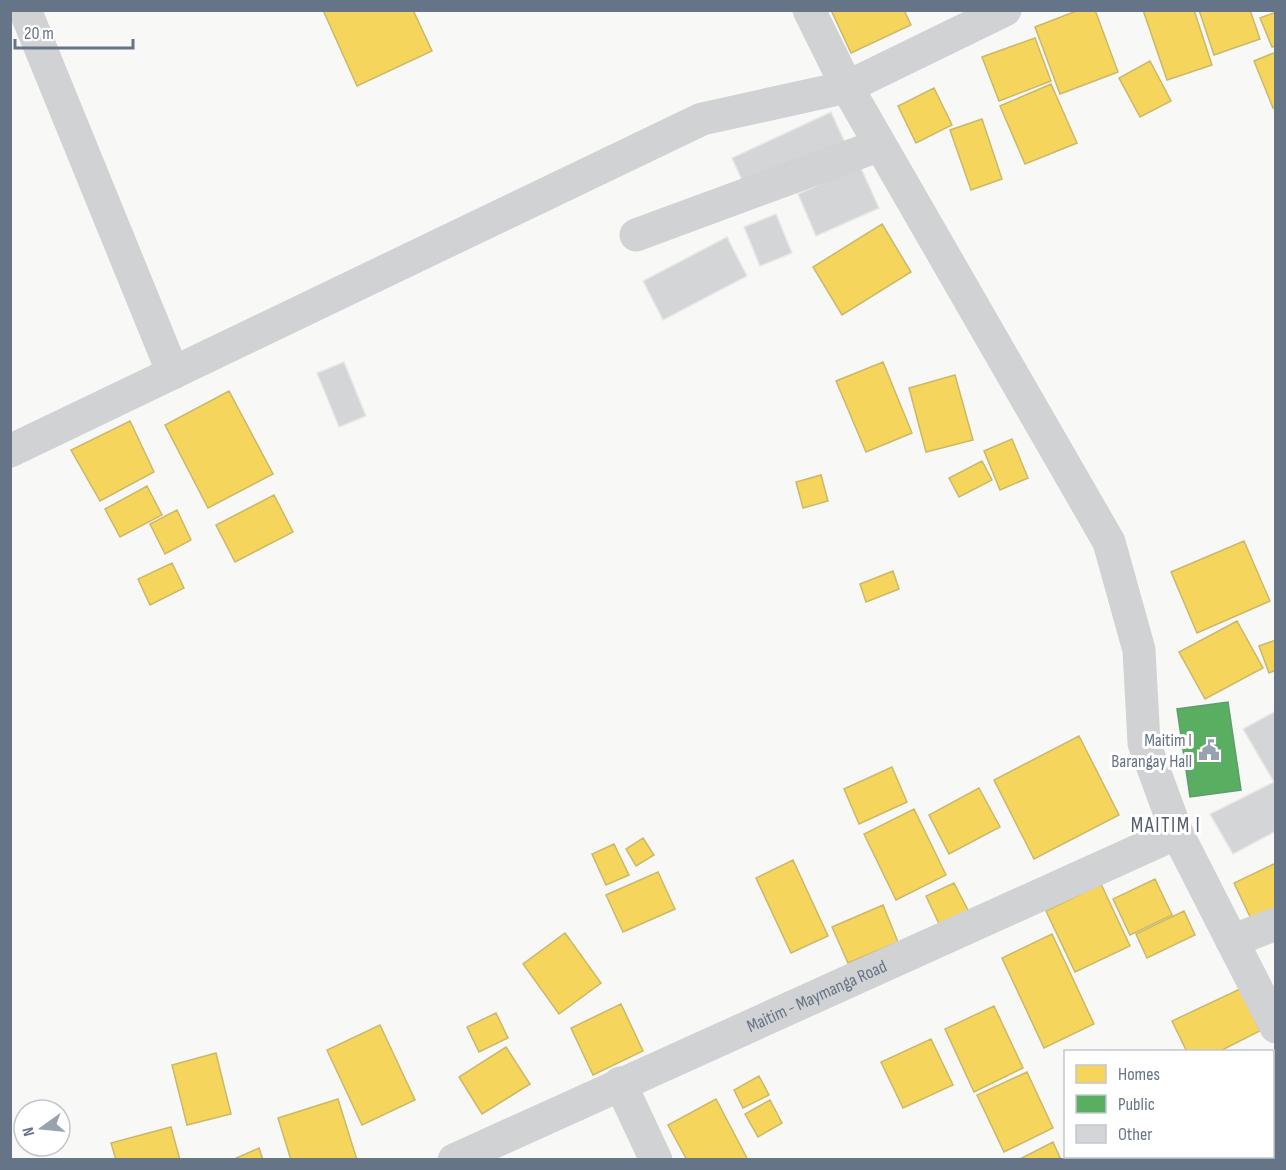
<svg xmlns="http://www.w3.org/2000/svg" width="1286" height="1170" font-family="'Sofia Sans Condensed',sans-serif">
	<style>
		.homes { fill: #f6d55c; stroke: #cbb869; stroke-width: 1.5 }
		.public { fill: #5aae61; stroke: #5e9d6d; stroke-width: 1.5 }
		.building { fill: #d4d5d7; stroke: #e7e7e6; stroke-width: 1.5 }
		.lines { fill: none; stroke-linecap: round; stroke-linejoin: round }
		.street { stroke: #d1d2d3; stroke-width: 33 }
		.labels { text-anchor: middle; stroke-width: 6; stroke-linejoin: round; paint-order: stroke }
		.poi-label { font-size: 18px; fill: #667488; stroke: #fff; text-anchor: end }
		.street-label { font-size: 18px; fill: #667488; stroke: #fff }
		.quarter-label { font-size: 21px; letter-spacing: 1.5px; fill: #555e6d; stroke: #fff }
	</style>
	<rect width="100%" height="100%" fill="#f8f8f7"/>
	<!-- homes -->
	<path class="homes" d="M323 10H413L432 51 357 86Z
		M831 10H904L911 25 851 53Z
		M1079 10H1095L1118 72 1060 94 1035 27Z
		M1143 10H1194L1212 65 1167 80Z
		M1199 10H1250L1260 39 1214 55Z
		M1276 12V46L1272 47 1260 18Z
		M1035 38 1051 81 999 101 982 57Z
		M1276 52V107L1273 108 1254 61Z
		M1150 61 1171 101 1140 117 1119 78Z
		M1051 84 1077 143 1025 164 1000 106Z
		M934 88 952 125 916 143 898 106Z
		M982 119 1002 179 971 190 950 130Z
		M882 224 911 272 842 315 813 267Z
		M883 362 912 433 866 452 836 381Z
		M955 375 973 440 926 452 909 388Z
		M229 391 273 474 208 508 165 425Z
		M130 421 154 472 100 501 71 450Z
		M1012 439 1028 478 1000 490 984 451Z
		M982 461 992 480 959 497 949 478Z
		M821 475 828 501 803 508 796 482Z
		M147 486 162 515 120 537 105 509Z
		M274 495 293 532 235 562 216 525Z
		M177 510 191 540 165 554 150 524Z
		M1244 541 1270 601 1197 633 1171 572Z
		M172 563 184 588 150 605 138 579Z
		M893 571 899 589 866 602 860 584Z
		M1237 621 1263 668 1205 699 1179 652Z
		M1276 640V670L1269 673 1259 646Z
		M1079 736 1119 815 1034 859 994 780Z
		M892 767 907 802 859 824 844 789Z
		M979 788 1000 827 949 854 929 815Z
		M914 809 946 875 896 900 864 834Z
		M643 838 654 855 636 866 626 849Z
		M614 844 629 875 606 885 592 854Z
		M793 860 828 936 791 953 756 878Z
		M1276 863V914L1254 925 1234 883Z
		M658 872 675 909 623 932 606 895Z
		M1155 879 1172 915 1130 935 1113 899Z
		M954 883 970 914 941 928 926 896Z
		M1101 884 1130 946 1075 972 1046 911Z
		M883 905 898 942 848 963 832 927Z
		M1184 911 1195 935 1147 958 1136 934Z
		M565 933 601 983 559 1014 523 964Z
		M1052 934 1094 1024 1044 1048 1002 958Z
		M1240 989 1260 1031 1218 1052H1187L1172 1021Z
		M621 1004 643 1051 593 1075 571 1028Z
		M994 1006 1023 1068 974 1092 945 1029Z
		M496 1013 508 1038 479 1052 467 1027Z
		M380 1025 415 1100 362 1125 327 1050Z
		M931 1039 953 1085 903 1108 881 1062Z
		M506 1047 530 1084 482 1114 459 1077Z
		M216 1053 231 1114 187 1125 172 1065Z
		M1027 1072 1053 1128 1004 1152 977 1095Z
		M759 1076 769 1095 743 1108 734 1090Z
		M1276 1095V1160H1260L1258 1156H1272V1096Z
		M338 1099 357 1160H291L278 1118Z
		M716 1099 748 1160H687L668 1125Z
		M770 1100 782 1123 758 1137 745 1114Z
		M171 1127 180 1160H116L111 1143Z
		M1053 1142 1061 1160H1018Z
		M259 1148 263 1160H232Z
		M1075 1156H1113L1114 1160H1076Z
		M1130 1156H1160L1161 1160H1131Z
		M1175 1156H1236L1230 1160H1176Z"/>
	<!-- public -->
	<path class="public" d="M1228 702 1241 790 1190 797 1177 709Z"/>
	<!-- building -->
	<path class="building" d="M831 112 846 145 747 191 732 158Z
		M860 166 879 208 816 236 798 194Z
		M776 214 792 253 760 266 744 227Z
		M727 237 747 276 663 320 643 281Z
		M344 362 366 416 339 427 317 373Z
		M1276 711V831L1233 854 1210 814 1274 782 1243 729Z"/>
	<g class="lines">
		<!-- street -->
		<g class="street">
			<path d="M25 10 173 373"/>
			<path d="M809 10 847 87 1109 542 1139 650 1144 743 1177 833 1276 1027"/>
			<path d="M636 235 880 145"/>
			<path d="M10 451 702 119 847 87 1005 10"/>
			<path d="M1232 941 1276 924"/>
			<path d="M620 1083 656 1160"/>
			<path id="s1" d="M454 1160 1177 833"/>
		</g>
	</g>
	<!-- icons -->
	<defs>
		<symbol id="civic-bare" viewBox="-9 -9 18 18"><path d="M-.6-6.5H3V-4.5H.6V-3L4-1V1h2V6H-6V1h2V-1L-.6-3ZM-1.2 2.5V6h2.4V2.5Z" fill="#99a2af" stroke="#fff" stroke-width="2.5" paint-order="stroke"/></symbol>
	</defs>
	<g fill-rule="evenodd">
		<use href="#civic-bare" x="1194" y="735" width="30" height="30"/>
	</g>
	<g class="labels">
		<!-- poi labels -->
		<g class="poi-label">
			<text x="1192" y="746">Maitim I<tspan x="1192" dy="21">Barangay Hall</tspan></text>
		</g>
		<!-- street labels -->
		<g class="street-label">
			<text dy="6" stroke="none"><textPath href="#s1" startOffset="398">Maitim - Maymanga Road</textPath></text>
		</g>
		<!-- quarter labels -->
		<g class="quarter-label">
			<text x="1166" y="832">MAITIM I</text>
		</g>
	</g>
	<!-- border -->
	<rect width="1286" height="1170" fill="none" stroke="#667488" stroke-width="24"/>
	<!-- legend -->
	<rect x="1064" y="1050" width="210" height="108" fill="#ffffff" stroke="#c2c7cf" stroke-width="1.5"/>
	<rect x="1076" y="1065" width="30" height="18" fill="#f6d55c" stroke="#c2c7cf" stroke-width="1.5"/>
	<text x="1118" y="1080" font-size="18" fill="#667488">Homes</text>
	<rect x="1076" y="1095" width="30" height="18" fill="#5aae61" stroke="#c2c7cf" stroke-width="1.5"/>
	<text x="1118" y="1110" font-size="18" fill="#667488">Public</text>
	<rect x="1076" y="1125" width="30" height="18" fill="#d4d5d7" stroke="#c2c7cf" stroke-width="1.5"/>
	<text x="1118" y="1140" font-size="18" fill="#667488">Other</text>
	<!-- north arrow -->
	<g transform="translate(42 1128) rotate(255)"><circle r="28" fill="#ffffff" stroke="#c2c7cf" stroke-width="1.5"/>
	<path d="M0-4.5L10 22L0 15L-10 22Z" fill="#99a2af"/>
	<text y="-9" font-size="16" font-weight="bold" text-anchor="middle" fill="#667488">N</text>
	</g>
	<!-- scale -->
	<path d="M15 39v9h118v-9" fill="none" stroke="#667488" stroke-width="3"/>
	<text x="24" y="39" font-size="18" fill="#667488" stroke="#ffffff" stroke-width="4.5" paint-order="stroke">20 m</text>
</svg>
